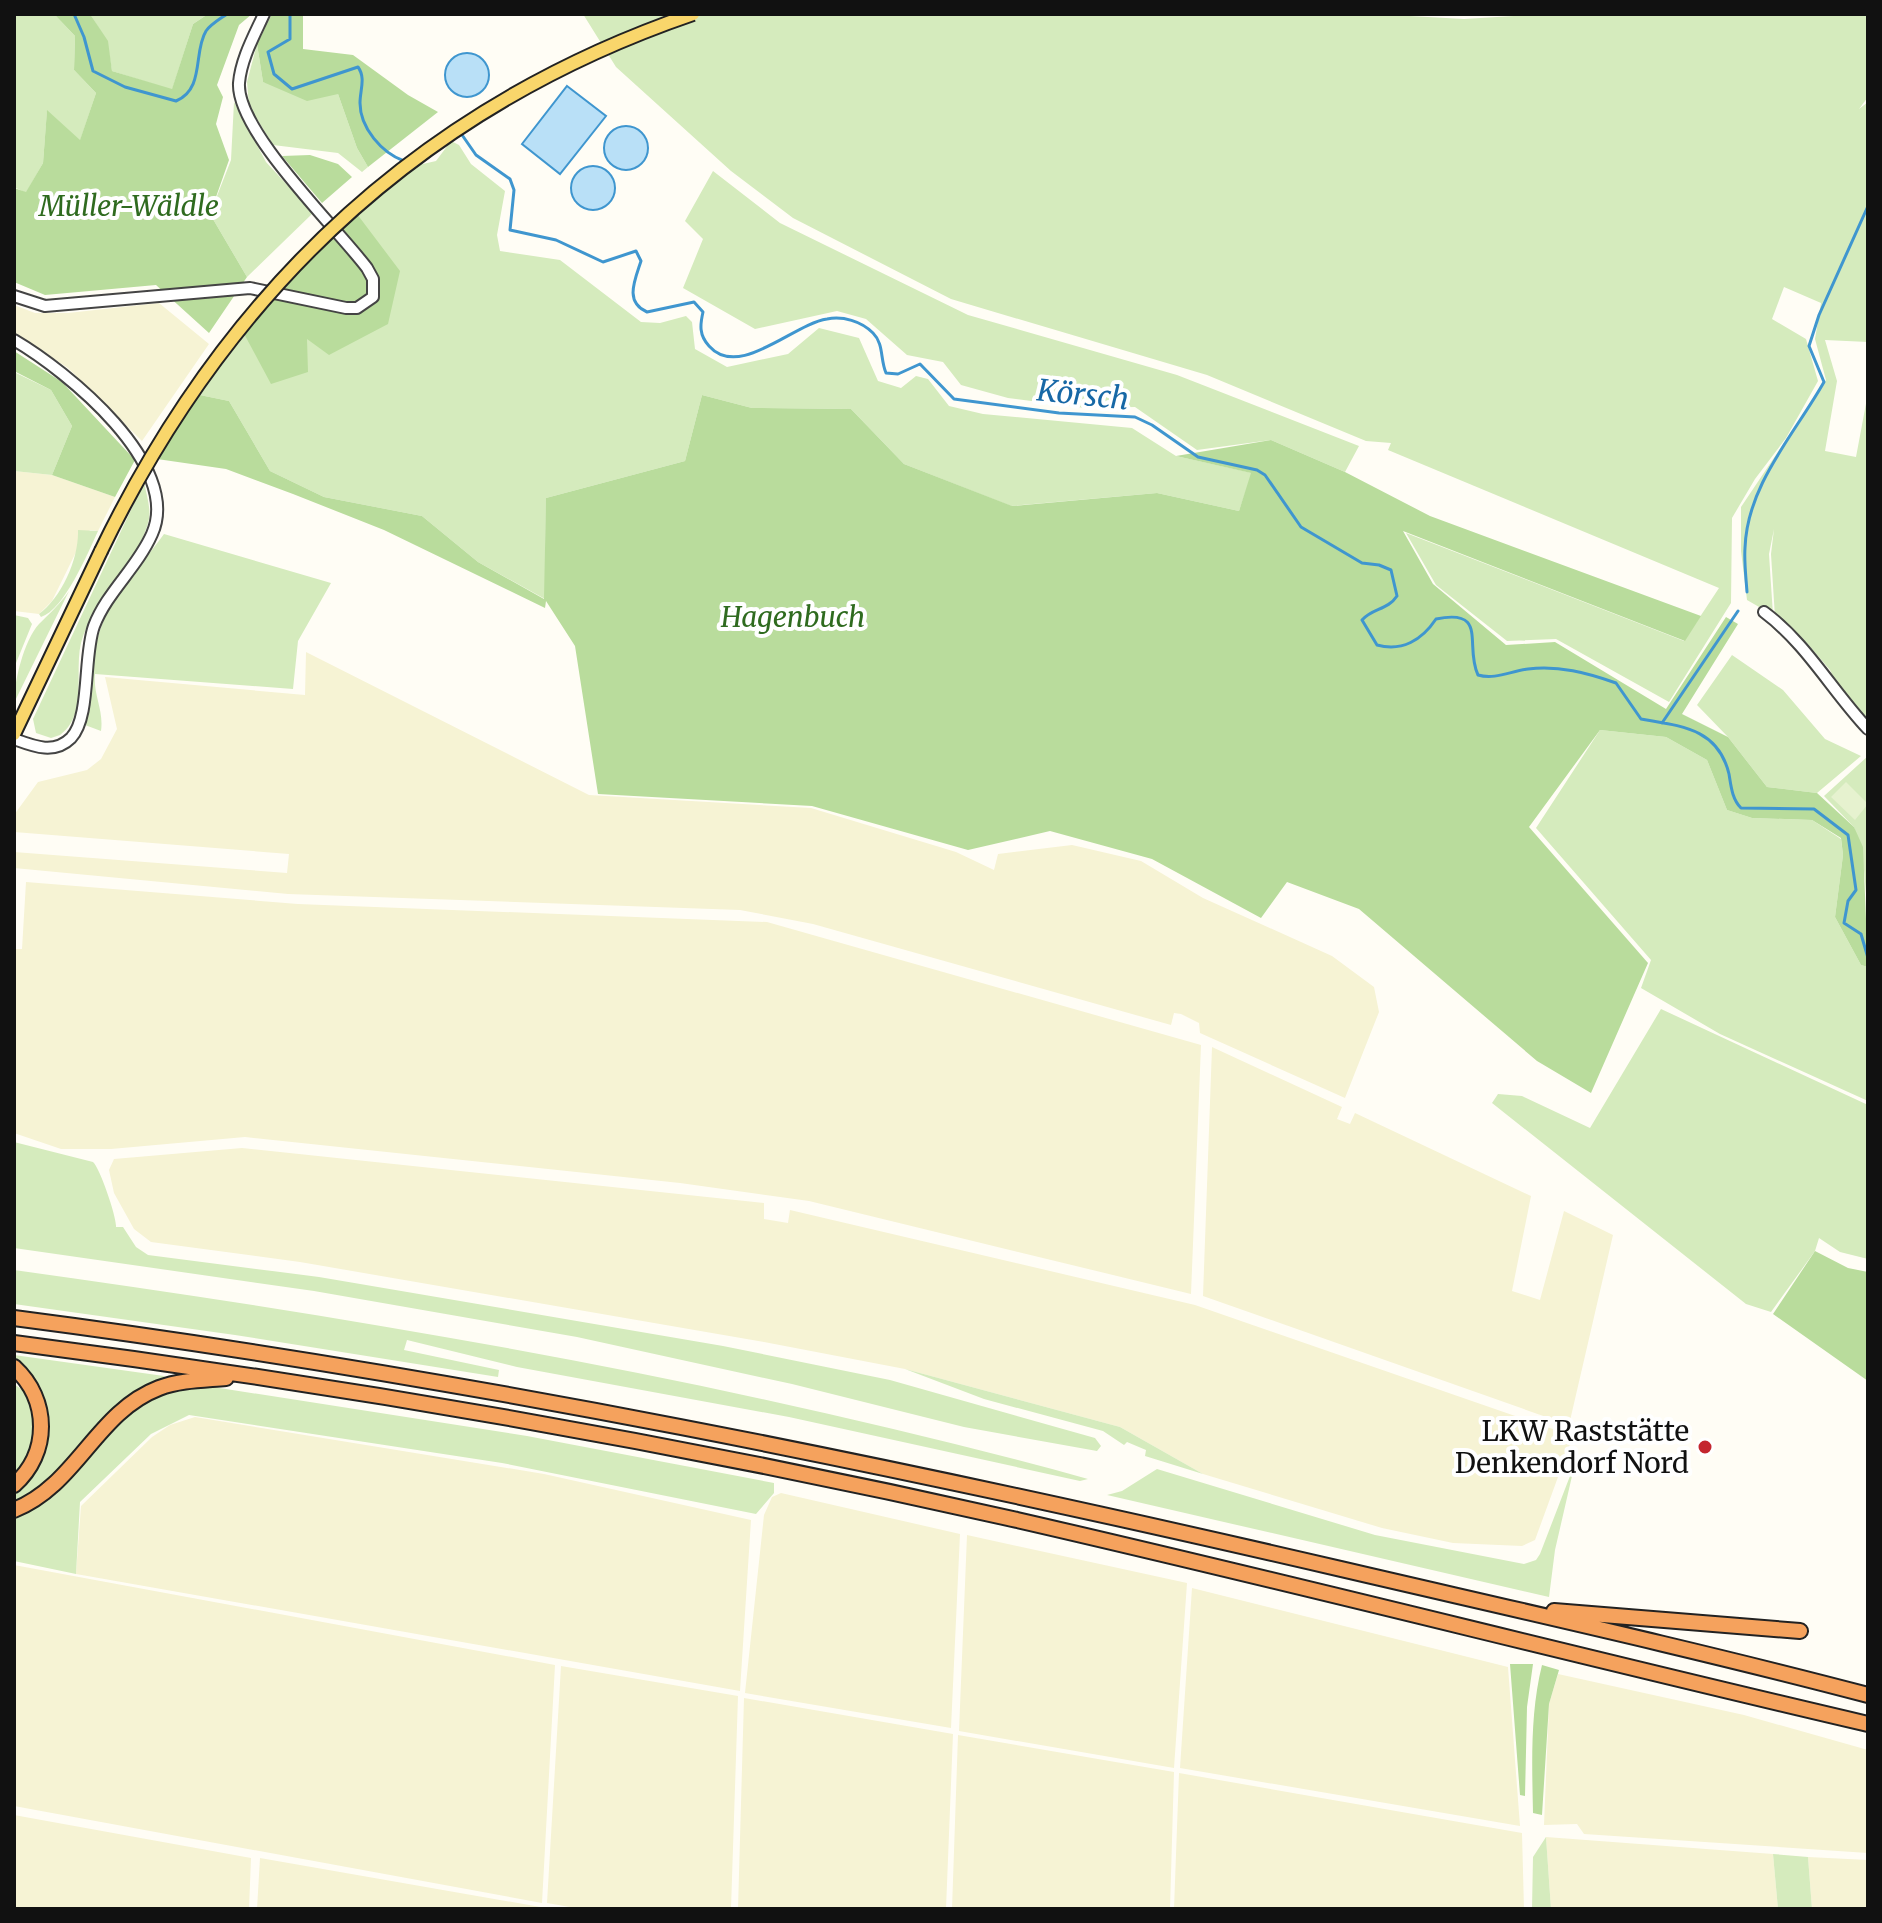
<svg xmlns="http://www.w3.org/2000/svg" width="1882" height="1923" font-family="Merriweather,serif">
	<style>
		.farmland { fill: #f6f3d4 }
		.green { fill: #d5ebbd }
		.forest { fill: #b9dc9c }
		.pitch { fill: #e6f2cf }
		.water { fill: #b9e0f7; stroke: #3f96cf; stroke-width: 2 }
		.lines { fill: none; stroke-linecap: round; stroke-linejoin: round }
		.stream { stroke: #3f96cf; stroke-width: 3 }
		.minor-casing { stroke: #444; stroke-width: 14 }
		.major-casing { stroke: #222; stroke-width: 16 }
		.highway-casing { stroke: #222; stroke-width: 18 }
		.minor { stroke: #fff; stroke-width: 10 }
		.major { stroke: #f9d66b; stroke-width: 12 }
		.highway { stroke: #f5a25d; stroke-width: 14 }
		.major-bridge-casing { stroke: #222; stroke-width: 16; stroke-linecap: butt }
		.major-bridge { stroke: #f9d66b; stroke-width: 12 }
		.poi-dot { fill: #c4262e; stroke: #fff; stroke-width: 3 }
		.labels { text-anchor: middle; stroke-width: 8; stroke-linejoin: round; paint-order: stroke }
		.park-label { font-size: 28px; font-style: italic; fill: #2f6b1f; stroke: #fff }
		.poi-label { font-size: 28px; fill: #111; stroke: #fff; text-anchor: end }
		.water-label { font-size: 30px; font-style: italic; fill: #1768a6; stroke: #fff }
	</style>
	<rect width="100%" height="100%" fill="#fffdf5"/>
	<!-- farmland -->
	<path class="farmland" d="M159 303 209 344 142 441 68 368 14 333V305L35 313H68Z
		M14 471 52 475 115 497 98 531 90 530 79 546 52 601 39 614 14 611Z
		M306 652 589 795 811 808 956 852 994 870 998 854 1072 845 1141 861 1203 898 1332 956 1374 987 1379 1012 1345 1098 1200 1033 1199 1023 1181 1014 1174 1013 1171 1025 813 924 740 910 288 894 14 868V852L287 873 289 854 14 832V815L38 782 87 770 101 759 117 729 105 677 305 695Z
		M26 882 298 904 767 922 1201 1045 1191 1294 809 1201 680 1183 245 1137 111 1149H61L14 1133V949H22Z
		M1212 1047 1342 1107 1337 1119 1350 1124 1355 1113 1531 1196 1512 1291 1540 1300 1564 1211 1613 1235 1569 1425 1203 1296Z
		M242 1148 764 1203V1219L788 1223 790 1210 1195 1305 1573 1436 1535 1540 1522 1546 1453 1543 1382 1528 1203 1474 1120 1427 905 1369 764 1342 300 1262 151 1242 134 1229 114 1193 109 1170 114 1159Z
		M195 1417 544 1474 751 1520 740 1691 76 1574 81 1506 152 1437 170 1425Z
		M781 1493 960 1534 951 1728 745 1693 764 1515 772 1497Z
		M967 1535 1187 1583 1174 1768 959 1731Z
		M14 1565 555 1665 542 1903 14 1806Z
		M1192 1588 1508 1667 1520 1826 1180 1768Z
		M561 1666 738 1696 731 1909H581L547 1903Z
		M1558 1674 1744 1715 1868 1750V1853L1584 1834 1577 1824 1544 1825 1549 1704Z
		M744 1698 953 1734 946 1909H738Z
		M958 1735 1174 1772 1170 1909H952Z
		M1179 1773 1522 1833 1524 1909H1174Z
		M14 1815 251 1858 249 1909H14Z
		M1546 1837 1773 1854 1778 1909H1551Z
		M1808 1857 1868 1860V1909H1812Z
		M260 1858 552 1909H257Z"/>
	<!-- green -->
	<path class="green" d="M14 14H54L75 36 74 70 96 93 80 141 47 111 43 163 26 193 14 187Z
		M90 14H208L193 24 172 90 112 71 107 41Z
		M583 14H1374L1464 19 1544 14H1868V97L1859 109 1868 102V342L1825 340 1837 381 1825 451 1856 457 1868 393V726L1839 689 1830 670 1805 641 1775 617 1771 554 1774 529 1769 554 1773 615 1747 600 1741 551V507L1826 380 1815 339 1821 303 1784 287 1772 319 1806 339 1818 381 1786 438 1755 479 1732 518 1731 603 1669 702 1556 639 1507 641 1436 585 1406 533 1684 641 1719 588 1388 450 1391 443 1366 441 1207 375 951 299 793 218 731 171 616 67Z
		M257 44 263 82 338 94 357 148 368 167 362 172 338 153 273 145 249 106 247 82Z
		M234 102 266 162 313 213 247 277 210 214 231 160Z
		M451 141 459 145 471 164 505 191 497 235 500 251 560 260 641 322 660 323 686 316 692 322 695 349 727 367 788 354 819 328 859 338 878 381 901 388 916 376 928 379 949 406 983 414 1132 428 1176 456 1252 473 1239 511 1157 493 1011 506 904 464 851 409 752 408 702 395 685 461 546 498 545 599 478 562 422 516 324 497 270 471 229 401 195 394 242 330 307 338 354 210 401 169 436 161Z
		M713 171 780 223 968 315 1177 375 1359 446 1345 472 1271 440 1197 450 1135 407 1085 408 1008 398 961 385 943 362 907 355 866 319 837 311 755 329 683 288 703 239 685 221Z
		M14 372 51 390 72 426 52 475 14 471Z
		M144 482C146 493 151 508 149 519 141 559 93 599 81 643 74 672 88 715 60 735L51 738 36 733 33 719Z
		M78 530 98 531C88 553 64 610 41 617L39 614C62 597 79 558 78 530Z
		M164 534 331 583 298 641 293 689 95 674C93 695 104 710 101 731L85 725C88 684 91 640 112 604 127 580 147 557 164 534Z
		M69 591 14 703C14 682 24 640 39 624 50 613 60 604 69 591Z
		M14 615 28 618 32 624 14 668Z
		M1732 655 1783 690 1825 739 1861 756 1817 793 1767 787 1728 737 1697 705Z
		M1600 730 1666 737 1707 760 1727 810 1752 818 1812 820 1841 839 1843 855 1835 917 1861 965 1868 967V1101L1720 1034 1641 988 1651 960 1536 828Z
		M1868 756V917L1864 870 1854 827 1824 796Z
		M1661 1009 1868 1105V1259L1840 1252 1819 1238 1815 1251 1771 1312 1746 1304 1492 1103 1498 1094 1522 1096 1590 1128Z
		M14 1142 93 1162C100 1168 117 1218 116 1227H123L136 1247 148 1255 319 1277 723 1346 890 1380 1095 1438 1101 1446 1097 1451 964 1427 792 1384 577 1337 314 1291 14 1248Z
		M14 1270C378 1320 749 1385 1088 1479L1080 1481 789 1417 517 1367 407 1340 404 1350 499 1370 498 1377 235 1335 14 1304Z
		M14 1355 164 1376 167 1379 59 1477 14 1505V1491L46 1429Z
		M905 1369 1120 1427 1203 1474 1145 1456 1146 1450 1127 1442 1124 1445 1103 1431 984 1399Z
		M14 1384 31 1396 37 1439 14 1480Z
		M207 1386 527 1436 774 1483V1493L756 1514 502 1463 189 1415 151 1434 80 1502 76 1574 14 1561V1514L129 1409 165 1390Z
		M1575 1463 1555 1550 1549 1597 1107 1495 1122 1491 1157 1469 1375 1535 1524 1564 1536 1560 1540 1554Z
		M1546 1837 1551 1909H1532L1533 1857Z
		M1773 1854 1808 1857 1812 1909H1778Z"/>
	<!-- forest -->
	<path class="forest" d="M54 14H90L108 41 112 71 172 89 193 24 208 14H252L239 25 217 85 223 97 216 124 229 160 210 214 247 277 209 333 156 285 45 295 14 282V188L26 192 43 163 47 110 80 140 96 93 74 70 75 36Z
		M272 14H303V49L353 55 408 95 438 112 368 167 357 148 338 94 307 101 263 82 257 44Z
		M310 155 338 164 352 177 322 203 282 156Z
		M354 210 400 271 388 324 329 355 307 339 308 372 271 384 242 330Z
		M14 351 62 382 135 460 115 497 52 475 72 426 51 390 14 371Z
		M195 394 229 401 270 471 324 497 422 516 478 562 544 599 546 498 685 461 702 395 752 408 851 409 904 464 1012 506 1157 493 1239 511 1251 473 1176 456 1271 440 1345 472 1430 516 1701 616 1685 641 1403 531 1433 584 1506 645 1555 642 1666 709 1726 617 1738 624 1682 714 1728 737 1767 787 1817 793 1854 827 1863 847 1868 967 1861 965 1835 917 1843 855 1841 838 1812 820 1752 818 1727 810 1707 760 1666 737 1600 730 1529 827 1648 963 1591 1093 1537 1061 1359 909 1287 882 1261 918 1152 859 1050 831 968 850 812 806 598 794 575 646 546 601 545 608 384 530 293 494 226 469 157 459Z
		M1815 1251 1848 1268 1868 1272V1381L1773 1314Z
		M1510 1664H1533L1527 1707 1525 1796 1520 1795Z
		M1542 1665 1559 1670 1549 1704 1542 1815 1533 1813C1532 1764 1530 1713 1542 1665Z"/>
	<!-- pitch -->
	<path class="pitch" d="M1846 782 1868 804 1855 820 1831 797Z"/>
	<!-- water -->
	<path class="water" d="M445 75a22 22 0 1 1 44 0a22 22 0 1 1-44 0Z
		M567 86 606 116 560 174 522 144Z
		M604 148a22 22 0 1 1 44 0a22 22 0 1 1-44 0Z
		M571 188a22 22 0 1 1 44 0a22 22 0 1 1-44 0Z"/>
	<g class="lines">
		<!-- stream -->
		<path class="stream" d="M74 14 84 37 93 71 125 87 176 101C205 89 193 52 206 31 211 24 220 19 227 14
			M290 14V39L268 52 274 74 292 89 358 67C366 78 360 90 360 103 360 128 382 153 404 161
			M460 132 476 155 510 179 514 190 510 230 556 240 603 262 636 251 641 261C635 280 624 302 647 312L694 302 703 312C700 325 699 335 709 346 739 380 793 324 827 319 843 316 861 321 873 333 884 344 880 359 886 373L898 374 920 364 954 399 1059 413 1135 417 1152 425 1198 457 1257 470 1265 475 1301 527 1362 563 1379 565 1391 570 1397 596C1388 610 1372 608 1362 620L1377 645C1402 652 1422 640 1436 619 1489 608 1464 646 1478 675 1495 680 1511 671 1528 669 1558 665 1588 673 1616 683L1641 719C1681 726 1718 728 1729 774 1731 786 1732 799 1741 808L1814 809 1848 835 1856 890 1848 901 1844 923 1861 934 1868 958
			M1747 592C1746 577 1744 562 1745 548 1747 485 1794 435 1824 382L1809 346 1819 315 1868 206
			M1662 723 1738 611"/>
		<defs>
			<path id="minor" d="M14 296 45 306 250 288 346 308H357L373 297V279L367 268C337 228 236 131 239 83 241 59 254 36 264 14
				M14 340C67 371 183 465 152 534 137 568 107 592 94 626 83 656 91 717 71 738 54 755 33 746 14 739
				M1764 612C1807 644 1832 691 1868 729"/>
			<path id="major" d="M14 734 101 551"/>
			<path id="highway" d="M14 1318C461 1376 902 1467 1341 1569 1517 1610 1693 1649 1868 1695
				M14 1343C350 1386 686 1445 1017 1520 1301 1585 1584 1658 1868 1724
				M14 1367C50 1400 50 1453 14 1485
				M14 1510C77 1485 96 1412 159 1388 180 1380 204 1380 226 1378
				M1554 1611 1800 1631"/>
		</defs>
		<!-- minor casing -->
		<use href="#minor" class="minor-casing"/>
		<!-- major casing -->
		<use href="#major" class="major-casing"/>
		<!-- highway casing -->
		<use href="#highway" class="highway-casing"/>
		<!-- minor -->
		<use href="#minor" class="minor"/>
		<!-- major -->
		<use href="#major" class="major"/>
		<!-- highway -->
		<use href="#highway" class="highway"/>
		<defs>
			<path id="major-bridge" d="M101 551C226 292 418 108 693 14"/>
		</defs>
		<!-- major-bridge casing -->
		<use href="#major-bridge" class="major-bridge-casing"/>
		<!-- major-bridge -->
		<use href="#major-bridge" class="major-bridge"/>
	</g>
	<!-- markers -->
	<circle class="poi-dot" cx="1705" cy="1447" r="8"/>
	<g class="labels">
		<!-- park labels -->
		<g class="park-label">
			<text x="129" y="216">Müller-Wäldle</text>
			<text x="793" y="627">Hagenbuch</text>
		</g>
		<!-- poi labels -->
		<g class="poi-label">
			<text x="1689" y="1441">LKW Raststätte<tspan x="1689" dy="32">Denkendorf Nord</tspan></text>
		</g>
		<!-- water labels -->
		<g class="water-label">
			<text transform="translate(1083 395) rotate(6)" y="10">Körsch</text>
		</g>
	</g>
	<!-- border -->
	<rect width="1882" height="1923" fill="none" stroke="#111111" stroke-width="32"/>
</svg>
